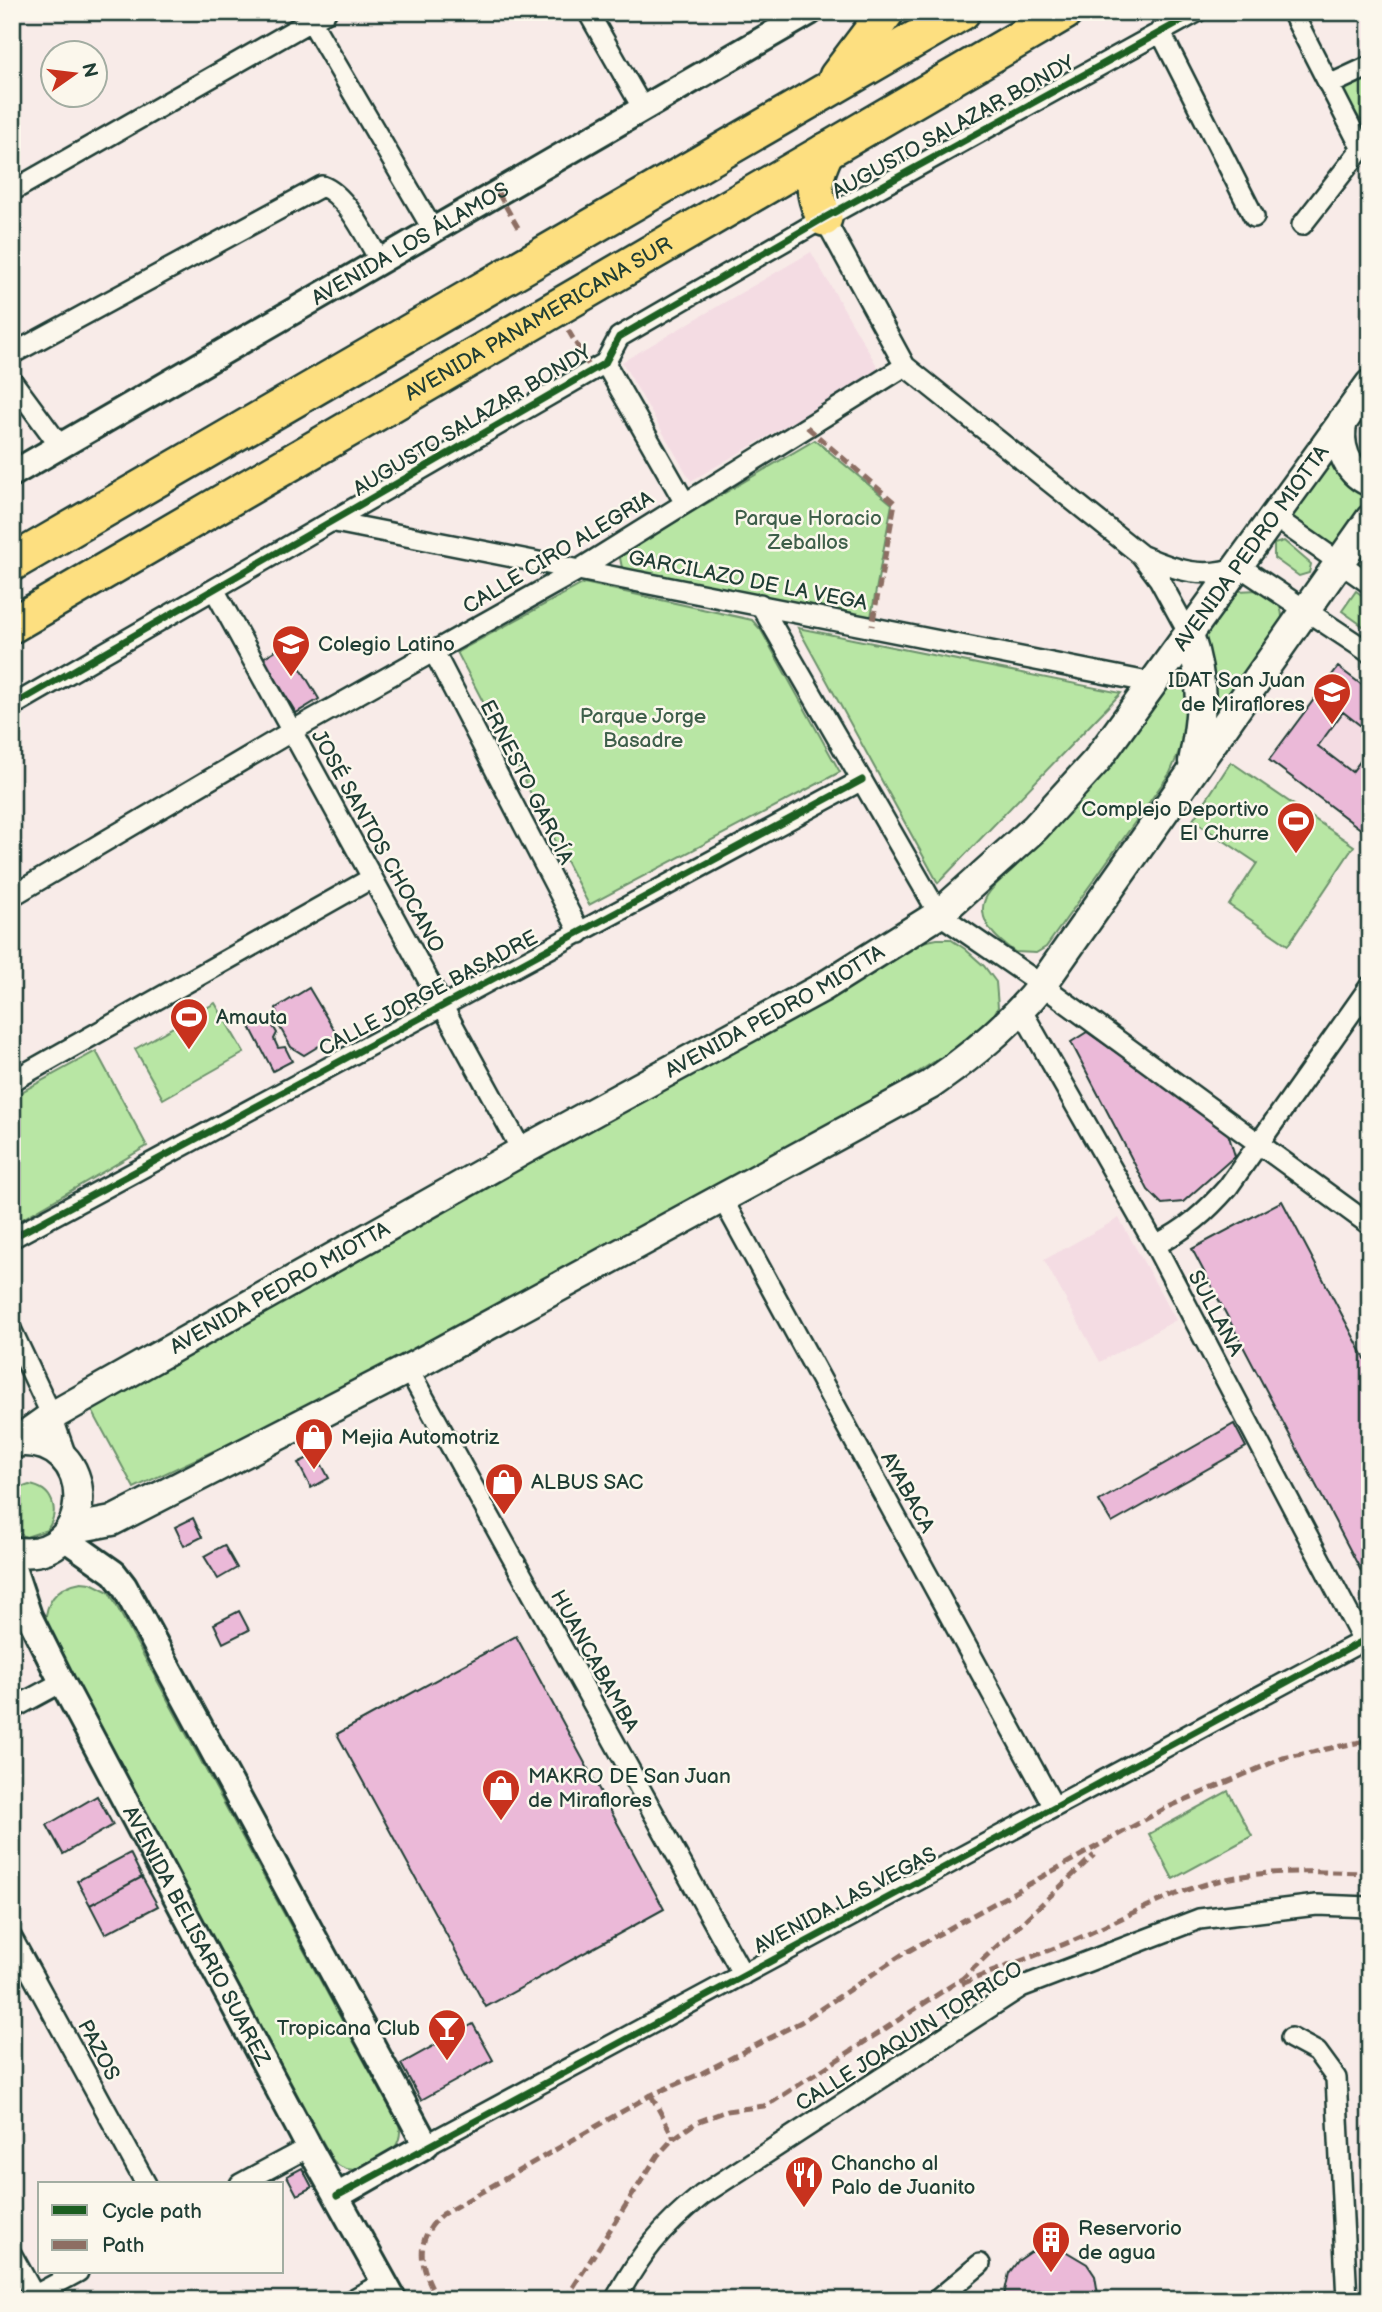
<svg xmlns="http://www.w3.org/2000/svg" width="1382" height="2312" font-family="'Balsamiq Sans',sans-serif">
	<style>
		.built { fill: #f4dce3 }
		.green { fill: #b8e6a4; stroke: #6c926c; stroke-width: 2 }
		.building { fill: #ebb9d8; stroke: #1f3d34; stroke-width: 2 }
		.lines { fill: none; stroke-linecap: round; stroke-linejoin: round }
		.minor-casing { stroke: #1f3d34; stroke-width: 24 }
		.tertiary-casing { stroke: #1f3d34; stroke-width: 30 }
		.secondary-casing { stroke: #1f3d34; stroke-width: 33 }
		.motorway-casing { stroke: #1f3d34; stroke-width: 40 }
		.minor { stroke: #fbf7ec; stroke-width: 19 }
		.tertiary { stroke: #fbf7ec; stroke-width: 24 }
		.secondary { stroke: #fbf7ec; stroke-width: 28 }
		.motorway { stroke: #fddf80; stroke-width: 35 }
		.quiet { stroke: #8d6e63; stroke-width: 5; stroke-dasharray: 10 5; stroke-linecap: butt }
		.cycleway-casing { stroke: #fbf7ec; stroke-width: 11 }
		.cycleway { stroke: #1b5e20; stroke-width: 7 }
		.labels { text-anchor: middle; stroke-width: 5; stroke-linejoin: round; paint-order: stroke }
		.street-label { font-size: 21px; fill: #1f3d34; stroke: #fbf7ec }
		.park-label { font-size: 21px; fill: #3e5f4a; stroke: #fbf7ec }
		.poi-label { font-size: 21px; fill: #1f3d34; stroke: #fbf7ec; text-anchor: start }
	</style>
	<rect width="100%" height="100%" fill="#f8ebe8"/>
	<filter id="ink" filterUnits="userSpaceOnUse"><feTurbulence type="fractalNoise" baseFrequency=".0143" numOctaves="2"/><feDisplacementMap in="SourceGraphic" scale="14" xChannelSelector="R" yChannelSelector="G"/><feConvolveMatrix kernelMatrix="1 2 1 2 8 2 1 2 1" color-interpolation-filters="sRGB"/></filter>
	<g filter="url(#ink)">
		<!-- built -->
		<path class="built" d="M811 252 880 371 691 481 622 362Z
			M1338 667 1370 691V819L1362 830 1269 760Z
			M1119 1218 1176 1320 1100 1362 1044 1260Z"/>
		<!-- green -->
		<path class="green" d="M1370 72V121L1361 120C1338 91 1334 89 1370 72Z
			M815 440 892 504 871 617 622 568 620 558 624 552Z
			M1336 450 1370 487V497L1333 550 1287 516Z
			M1284 541 1311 564 1309 573 1299 576 1274 558V544Z
			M584 583 752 620 761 630 840 772 589 905 457 652Z
			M1258 590C1269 596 1283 603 1282 618 1280 634 1228 698 1216 715L1214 674 1203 633 1237 591Z
			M1356 591 1370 601V631L1342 611Z
			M798 628 1121 693 938 883Z
			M1180 667C1201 697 1183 744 1170 773L1046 947 1036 953 1015 952C1002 943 984 929 983 911 981 891 1009 875 1021 861 1076 799 1128 732 1180 667Z
			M1231 762 1354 846 1288 945 1229 905 1257 863 1193 820Z
			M937 939H950L965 949 984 966 996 982 998 1007 991 1021 964 1042 876 1100 357 1384 134 1488 88 1403 793 1019 913 944Z
			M215 1003 244 1053 163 1099 135 1049Z
			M96 1051 147 1146 12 1225V1097Z
			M29 1485C52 1488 61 1510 47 1530L26 1537 12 1530V1491Z
			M81 1582 91 1583 109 1592 399 2125C408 2155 353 2187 332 2159L46 1629C43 1604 56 1586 81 1582Z
			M1228 1791 1252 1836 1173 1879 1149 1834Z"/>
		<!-- building -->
		<path class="building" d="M286 644 319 699 296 713 263 658Z
			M1338 667 1370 691V733L1343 712 1318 746 1352 772 1370 748V819L1362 830 1269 760Z
			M309 988 337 1035 304 1055 291 1047 278 1024 276 1008Z
			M258 1020 271 1023 277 1033 274 1039 278 1048 285 1047 292 1061 273 1071 249 1025Z
			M1087 1032 1227 1130 1235 1156 1183 1202 1162 1204 1148 1190 1071 1042Z
			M1282 1201 1370 1368V1588L1192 1249Z
			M1234 1424 1246 1447 1112 1523 1099 1501Z
			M316 1454 329 1478 311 1488 298 1463Z
			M193 1518 202 1537 184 1546 175 1527Z
			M224 1545 237 1568 218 1579 204 1556Z
			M239 1611 249 1630 223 1643 214 1624Z
			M516 1636 664 1909 486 2007 337 1734Z
			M97 1796 113 1825 63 1854 47 1825Z
			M130 1853 142 1877 90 1905 77 1881Z
			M142 1877 158 1906 105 1934 90 1905Z
			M473 2024 493 2060 421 2100 401 2064Z
			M302 2168 312 2187 297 2195 287 2176Z
			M1045 2248H1060L1087 2264 1095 2276 1099 2300H1003L1009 2273 1018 2261 1031 2252Z"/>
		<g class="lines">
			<defs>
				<path id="minor" d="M588 12 642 107
					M1292 12 1362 149
					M311 21 433 230
					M1160 31 1254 217
					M1329 85 1370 66
					M12 191 326 12
					M824 218 905 366 1141 555 1159 579 1189 634
					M1302 225 1369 139
					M12 354 322 186C347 195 367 239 380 261
					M605 363 685 503
					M12 381 60 446
					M1273 516 1370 584
					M335 522 1153 683
					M1143 556C1175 570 1205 580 1239 566L1370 653
					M215 591 522 1151
					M760 604 939 914 1042 985 1370 1225
					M434 652 580 933
					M12 706 605 363 619 337 824 218 1197 12
					M12 896 292 731 575 572 905 366
					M1022 1011 1155 1245 1363 1641
					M12 1081 372 878
					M722 1198 1054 1807
					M12 1238 862 780
					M1155 1245C1186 1230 1206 1212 1228 1187L1370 986
					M12 1331 52 1416 68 1462
					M408 1369 743 1975
					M12 1709 62 1682
					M12 1938 146 2184
					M1291 2038 1317 2052 1336 2078 1347 2300
					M426 2145 1370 1637
					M240 2184 309 2147
					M12 2255 34 2295
					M26 2300 78 2272
					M352 2300 384 2282
					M615 2300C641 2253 660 2229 702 2195L1021 1987 1199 1919 1317 1905 1370 1907
					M937 2300 980 2264"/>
				<g id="tertiary">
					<path id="s1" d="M12 474 810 12"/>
					<path d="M63 1537 114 1573 124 1586 426 2145 337 2196"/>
					<path id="s2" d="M12 1565 29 1616 62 1682 309 2147 394 2300"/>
				</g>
				<g id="secondary">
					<path d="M1343 420C1337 444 1345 471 1370 482"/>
					<path d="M1189 634C1205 683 1203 712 1193 762"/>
					<path d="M12 1443C102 1429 99 1568 12 1551"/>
					<path id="s3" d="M14 1443 52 1416 522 1151 823 987 939 914 1035 828 1097 760 1370 384"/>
					<path d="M70 1529 112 1521 408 1369 930 1085C972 1056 1010 1025 1042 985L1370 519"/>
				</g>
				<g id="motorway">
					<path d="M837 77 886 12"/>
					<path d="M824 218C812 188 812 181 826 151"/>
					<path d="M12 563 962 12"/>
					<path id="s4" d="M12 625 1065 12"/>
				</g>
			</defs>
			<!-- minor casing -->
			<use href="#minor" class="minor-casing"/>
			<!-- tertiary casing -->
			<use href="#tertiary" class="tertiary-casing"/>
			<!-- secondary casing -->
			<use href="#secondary" class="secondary-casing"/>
			<!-- motorway casing -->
			<use href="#motorway" class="motorway-casing"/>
			<!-- minor -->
			<use href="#minor" class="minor"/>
			<!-- tertiary -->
			<use href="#tertiary" class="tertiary"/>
			<!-- secondary -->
			<use href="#secondary" class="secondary"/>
			<!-- motorway -->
			<use href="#motorway" class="motorway"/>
			<!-- quiet -->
			<path class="quiet" d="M498 193 520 231
				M568 330 592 371
				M807 427 895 503 872 626
				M962 1984C994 1970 1025 1960 1057 1947 1114 1925 1165 1892 1226 1879 1273 1869 1322 1872 1370 1873
				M651 2095 674 2138
				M439 2300C420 2269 412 2240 443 2214L651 2095 702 2073 801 2022 903 1954 1166 1808 1283 1758 1370 1740
				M565 2300 658 2155 674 2138 697 2122 727 2111 764 2106 774 2101 963 1978 1094 1855"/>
			<defs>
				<path id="cycleway" d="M12 706 605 363 619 337 824 218 1197 12
					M12 1238 862 780
					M337 2196 1370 1637"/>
			</defs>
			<!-- cycleway casing -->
			<use href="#cycleway" class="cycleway-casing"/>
			<!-- cycleway -->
			<use href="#cycleway" class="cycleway"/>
		</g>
	</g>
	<!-- icons -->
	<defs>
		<symbol id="university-pin" viewBox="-11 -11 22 30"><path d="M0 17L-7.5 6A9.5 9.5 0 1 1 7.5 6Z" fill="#c8321e" stroke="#fbf7ec"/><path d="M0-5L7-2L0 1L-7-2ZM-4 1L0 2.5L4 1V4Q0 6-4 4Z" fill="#fff"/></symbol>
		<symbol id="stadium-pin" viewBox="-11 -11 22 30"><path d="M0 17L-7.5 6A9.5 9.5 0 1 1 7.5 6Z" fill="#c8321e" stroke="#fbf7ec"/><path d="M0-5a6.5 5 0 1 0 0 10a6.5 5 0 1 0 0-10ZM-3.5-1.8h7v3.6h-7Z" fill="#fff"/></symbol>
		<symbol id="shop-pin" viewBox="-11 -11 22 30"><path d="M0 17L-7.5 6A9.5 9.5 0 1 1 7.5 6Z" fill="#c8321e" stroke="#fbf7ec"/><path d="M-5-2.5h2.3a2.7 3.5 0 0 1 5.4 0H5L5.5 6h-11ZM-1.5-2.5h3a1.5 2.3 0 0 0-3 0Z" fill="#fff"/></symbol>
		<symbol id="bar-pin" viewBox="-11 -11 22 30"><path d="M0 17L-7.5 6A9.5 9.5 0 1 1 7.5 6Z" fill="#c8321e" stroke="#fbf7ec"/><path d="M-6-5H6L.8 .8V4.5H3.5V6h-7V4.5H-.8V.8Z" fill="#fff"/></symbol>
		<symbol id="restaurant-pin" viewBox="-11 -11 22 30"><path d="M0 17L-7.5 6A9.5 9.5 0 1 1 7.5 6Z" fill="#c8321e" stroke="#fbf7ec"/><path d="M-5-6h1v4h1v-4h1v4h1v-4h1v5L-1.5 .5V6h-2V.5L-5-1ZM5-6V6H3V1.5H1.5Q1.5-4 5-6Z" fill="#fff"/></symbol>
		<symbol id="building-pin" viewBox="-11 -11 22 30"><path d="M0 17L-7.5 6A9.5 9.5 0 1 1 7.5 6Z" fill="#c8321e" stroke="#fbf7ec"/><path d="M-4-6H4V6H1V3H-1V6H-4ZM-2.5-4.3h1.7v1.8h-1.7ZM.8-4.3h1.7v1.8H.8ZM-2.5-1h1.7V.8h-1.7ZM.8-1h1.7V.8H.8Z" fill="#fff"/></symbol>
	</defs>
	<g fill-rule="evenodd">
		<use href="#university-pin" x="269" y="622" width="44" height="60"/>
		<use href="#university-pin" x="1310" y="670" width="44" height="60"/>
		<use href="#stadium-pin" x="1274" y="799" width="44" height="60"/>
		<use href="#stadium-pin" x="167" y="995" width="44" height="60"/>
		<use href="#shop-pin" x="292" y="1415" width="44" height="60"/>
		<use href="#shop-pin" x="482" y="1460" width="44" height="60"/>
		<use href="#shop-pin" x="479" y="1766" width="44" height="60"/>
		<use href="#bar-pin" x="425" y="2006" width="44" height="60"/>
		<use href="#restaurant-pin" x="782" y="2153" width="44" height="60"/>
		<use href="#building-pin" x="1029" y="2218" width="44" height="60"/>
	</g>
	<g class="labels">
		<!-- street labels -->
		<g class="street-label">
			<text transform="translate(953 127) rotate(-29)" y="7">AUGUSTO SALAZAR BONDY</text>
			<text dy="7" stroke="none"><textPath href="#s1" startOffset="460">AVENIDA LOS ÁLAMOS</textPath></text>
			<text dy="7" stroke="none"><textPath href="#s4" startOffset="609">AVENIDA PANAMERICANA SUR</textPath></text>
			<text transform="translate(472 420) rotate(-31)" y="7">AUGUSTO SALAZAR BONDY</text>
			<text dy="7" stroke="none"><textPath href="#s3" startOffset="1549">AVENIDA PEDRO MIOTTA</textPath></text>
			<text transform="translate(558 552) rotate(-31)" y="7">CALLE CIRO ALEGRIA</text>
			<text transform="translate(748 580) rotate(11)" y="7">GARCILAZO DE LA VEGA</text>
			<text transform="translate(527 782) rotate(63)" y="7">ERNESTO GARCÍA</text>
			<text transform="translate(378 841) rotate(61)" y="7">JOSÉ SANTOS CHOCANO</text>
			<text transform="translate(428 993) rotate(-28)" y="7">CALLE JORGE BASADRE</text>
			<text dy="7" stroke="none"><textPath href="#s3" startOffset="875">AVENIDA PEDRO MIOTTA</textPath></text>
			<text dy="7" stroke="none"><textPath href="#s3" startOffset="308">AVENIDA PEDRO MIOTTA</textPath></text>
			<text transform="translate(1216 1313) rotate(62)" y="7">SULLANA</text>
			<text transform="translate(908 1492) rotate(61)" y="7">AYABACA</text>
			<text transform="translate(595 1661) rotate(61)" y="7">HUANCABAMBA</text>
			<text transform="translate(845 1900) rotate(-28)" y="7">AVENIDA LAS VEGAS</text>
			<text dy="7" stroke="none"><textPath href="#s2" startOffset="415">AVENIDA BELISARIO SUAREZ</textPath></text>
			<text transform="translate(909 2036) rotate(-32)" y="7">CALLE JOAQUIN TORRICO</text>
			<text transform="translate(99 2050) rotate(62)" y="7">PAZOS</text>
		</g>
		<!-- park labels -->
		<g class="park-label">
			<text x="808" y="525">Parque Horacio<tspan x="808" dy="24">Zeballos</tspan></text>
			<text x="643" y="723">Parque Jorge<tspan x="643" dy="24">Basadre</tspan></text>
		</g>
		<!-- poi labels -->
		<g class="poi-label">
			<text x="318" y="651">Colegio Latino</text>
			<text x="1305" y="687" text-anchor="end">IDAT San Juan<tspan x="1305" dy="24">de Miraflores</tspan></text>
			<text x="1269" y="816" text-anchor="end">Complejo Deportivo<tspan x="1269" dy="24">El Churre</tspan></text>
			<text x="216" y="1024">Amauta</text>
			<text x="341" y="1444">Mejia Automotriz</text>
			<text x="531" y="1489">ALBUS SAC</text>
			<text x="528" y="1783">MAKRO DE San Juan<tspan x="528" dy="24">de Miraflores</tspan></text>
			<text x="420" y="2035" text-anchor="end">Tropicana Club</text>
			<text x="831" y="2170">Chancho al<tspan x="831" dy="24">Palo de Juanito</tspan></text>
			<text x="1078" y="2235">Reservorio<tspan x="1078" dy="24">de agua</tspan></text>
		</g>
	</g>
	<!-- margin -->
	<rect width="1382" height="2312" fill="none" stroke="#fbf7ec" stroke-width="42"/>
	<rect x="21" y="21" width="1340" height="2270" fill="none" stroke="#1f3d34" stroke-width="2.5" filter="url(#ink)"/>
	<!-- legend -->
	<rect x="38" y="2182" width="245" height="91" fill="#fbf7ec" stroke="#a3ada2" stroke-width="2"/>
	<rect x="52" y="2205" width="35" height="10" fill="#1b5e20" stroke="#a3ada2" stroke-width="2"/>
	<text x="102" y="2218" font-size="21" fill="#1f3d34">Cycle path</text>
	<rect x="52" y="2240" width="35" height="10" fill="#8d6e63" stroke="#a3ada2" stroke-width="2"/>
	<text x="102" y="2252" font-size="21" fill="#1f3d34">Path</text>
	<!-- north arrow -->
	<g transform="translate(74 74) rotate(76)"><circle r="33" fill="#fbf7ec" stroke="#a3ada2" stroke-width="2"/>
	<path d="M0-5L12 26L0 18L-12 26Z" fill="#c8321e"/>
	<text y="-10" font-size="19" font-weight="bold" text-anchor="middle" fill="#1f3d34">N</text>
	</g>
</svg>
